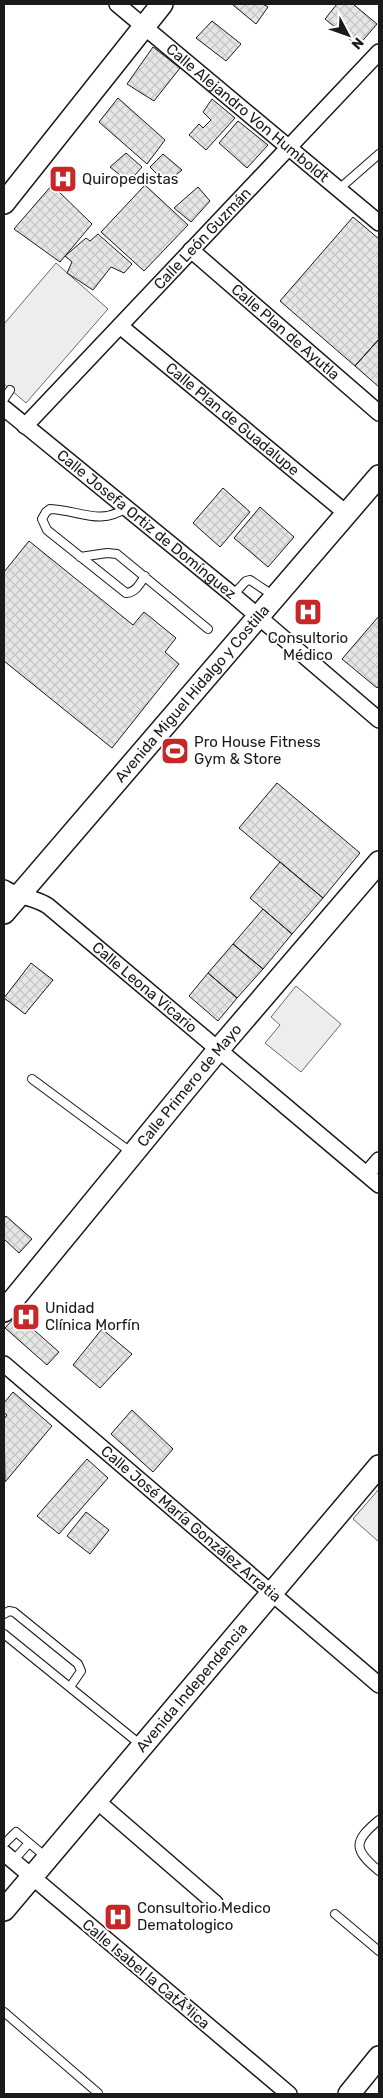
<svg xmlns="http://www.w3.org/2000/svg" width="383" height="2098" font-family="Rubik,sans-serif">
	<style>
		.parking { fill: #ededed; stroke: #6a6a6a }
		.building { fill: url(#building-cross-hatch); stroke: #1a1a1a }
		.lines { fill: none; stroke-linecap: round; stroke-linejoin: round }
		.lane-casing { stroke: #1a1a1a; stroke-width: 10 }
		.street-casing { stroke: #1a1a1a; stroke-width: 18 }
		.secondary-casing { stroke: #1a1a1a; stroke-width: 24 }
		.lane { stroke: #fff; stroke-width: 8 }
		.street { stroke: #fff; stroke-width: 15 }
		.secondary { stroke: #fff; stroke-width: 21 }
		.labels { text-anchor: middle; stroke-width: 4; stroke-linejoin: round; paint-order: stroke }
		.street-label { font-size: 15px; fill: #1a1a1a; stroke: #fff }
		.poi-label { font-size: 15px; fill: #1a1a1a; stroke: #fff; text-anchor: start }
	</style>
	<defs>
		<pattern id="building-cross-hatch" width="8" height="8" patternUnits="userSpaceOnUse" patternTransform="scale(1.25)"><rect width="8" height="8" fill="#e6e6e6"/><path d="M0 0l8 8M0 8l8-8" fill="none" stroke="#c5c5c5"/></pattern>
	</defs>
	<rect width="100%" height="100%" fill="#fff"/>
	<!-- parking -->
	<path class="parking" d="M56 263 108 309 26 403 4 384V324Z
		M296 986 341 1024 301 1072 265 1043 280 1025 271 1017Z
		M379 1489V1542L353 1519Z"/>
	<!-- building -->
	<path class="building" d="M234 4H263L268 7 256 24 233 5Z
		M337 4H353L377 24 358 46 325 19Z
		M212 21 241 44 226 61 196 38Z
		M153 47 180 68 154 101 127 84Z
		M118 98 165 140 147 164 99 122Z
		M212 99 235 118 206 150 189 135 199 124 203 128 211 120 203 112Z
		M238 121 268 145 247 168 219 143Z
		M126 153 142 167 129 182 110 167Z
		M163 154 182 170 166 183 150 167Z
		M52 185 92 224 60 262 14 229Z
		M145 185 188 225 144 271 101 232Z
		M198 187 210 201 191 222 174 208Z
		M353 217 379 239V339L355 366 280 301Z
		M98 234 132 264 124 273 111 267 93 290 67 273 72 262 65 256 86 238 90 241Z
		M379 339V387L355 366Z
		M223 488 250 512 220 547 193 523Z
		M260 507 294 537 268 567 234 538Z
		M29 541 133 625 144 612 176 638 165 652 179 664 112 748 4 661V572Z
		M379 616V685L377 688 342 659Z
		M277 783 360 853 323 898 239 828Z
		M280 862 323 898 292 934 250 898Z
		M263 909 292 934 263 969 233 944Z
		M233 944 263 969 237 998 208 973Z
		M31 963 53 980 25 1014 4 998Z
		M208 973 237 998 218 1021 189 996Z
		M6 1216 32 1239 19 1253 4 1239V1219Z
		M17 1315 59 1352 47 1365 5 1328Z
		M102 1329 132 1354 100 1388 73 1365Z
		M13 1392 52 1426 5 1482 4 1419 7 1415 4 1413V1403Z
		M132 1410 173 1449 153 1472 111 1434Z
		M87 1459 108 1478 59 1534 37 1516Z
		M86 1512 109 1530 90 1554 67 1536Z"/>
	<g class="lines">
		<defs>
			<path id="lane" d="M339 189 379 154
				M4 399 10 390
				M126 508C100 526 79 510 50 509L46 512 42 519 47 530 126 593C135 593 140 584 145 576
				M80 557 107 553 117 554 208 629
				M233 595 246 581 250 580 274 596
				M32 1079 132 1153
				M4 1614 9 1611 14 1612 78 1664 81 1671 70 1687
				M4 1634 141 1745
				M379 1820C352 1842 354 1850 379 1871
				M4 1844 16 1832 46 1857
				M13 1861 29 1843
				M335 1914 379 1951
				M4 2012 98 2093"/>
			<g id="street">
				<path id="s1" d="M117 4 379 223"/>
				<path id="s2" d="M191 250 379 413"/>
				<path id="s3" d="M120 326 346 513"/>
				<path id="s4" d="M4 408 233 595 379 720"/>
				<path id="s5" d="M25 426 379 52"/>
				<path id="s6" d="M4 888C17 897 35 897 48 906L379 1185"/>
				<path d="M367 1174 379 1160"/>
				<path id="s7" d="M4 1364 379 1685"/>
				<path d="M97 1801 215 1903"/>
				<path d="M4 1853 289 2094"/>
			</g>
			<g id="secondary">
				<path d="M4 203 162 4"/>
				<path id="s8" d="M4 913 379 476"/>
				<path id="s9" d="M4 1311 218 1050 379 862"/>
				<path id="s10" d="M4 1910 379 1466"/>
				<path d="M349 2094 379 2057"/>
			</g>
		</defs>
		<!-- lane casing -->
		<use href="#lane" class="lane-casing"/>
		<!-- street casing -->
		<use href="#street" class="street-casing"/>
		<!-- secondary casing -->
		<use href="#secondary" class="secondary-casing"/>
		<!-- lane -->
		<use href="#lane" class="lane"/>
		<!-- street -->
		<use href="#street" class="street"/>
		<!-- secondary -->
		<use href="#secondary" class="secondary"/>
	</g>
	<!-- icons -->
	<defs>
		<symbol id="hospital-square" viewBox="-11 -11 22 22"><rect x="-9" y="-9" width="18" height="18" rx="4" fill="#c62828" stroke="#fff"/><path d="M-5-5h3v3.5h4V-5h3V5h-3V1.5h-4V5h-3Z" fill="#fff"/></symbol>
		<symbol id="stadium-square" viewBox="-11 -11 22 22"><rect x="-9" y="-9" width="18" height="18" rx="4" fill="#c62828" stroke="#fff"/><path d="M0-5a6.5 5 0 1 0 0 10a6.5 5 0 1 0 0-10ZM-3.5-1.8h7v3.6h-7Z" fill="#fff"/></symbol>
	</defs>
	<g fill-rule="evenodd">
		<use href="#hospital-square" x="47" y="163" width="32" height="32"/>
		<use href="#hospital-square" x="292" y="596" width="32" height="32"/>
		<use href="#stadium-square" x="159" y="735" width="32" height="32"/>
		<use href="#hospital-square" x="10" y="1301" width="32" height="32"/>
		<use href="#hospital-square" x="102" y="1901" width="32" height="32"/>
	</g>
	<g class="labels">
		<!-- street labels -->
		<g class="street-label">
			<text dy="5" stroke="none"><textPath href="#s1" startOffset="170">Calle Alejandro Von Humboldt</textPath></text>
			<text dy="5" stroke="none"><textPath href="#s5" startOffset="258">Calle León Guzmán</textPath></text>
			<text dy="5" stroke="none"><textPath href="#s2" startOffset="125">Calle Plan de Ayutla</textPath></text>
			<text dy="5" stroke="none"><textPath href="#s3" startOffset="146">Calle Plan de Guadalupe</textPath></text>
			<text dy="5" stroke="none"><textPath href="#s4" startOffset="184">Calle Josefa Ortiz de Domínguez</textPath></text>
			<text dy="5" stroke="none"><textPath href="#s8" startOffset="289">Avenida Miguel Hidalgo y Costilla</textPath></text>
			<text dy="5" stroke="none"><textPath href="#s6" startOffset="174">Calle Leona Vicario</textPath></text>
			<text dy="5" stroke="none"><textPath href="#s9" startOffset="292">Calle Primero de Mayo</textPath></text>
			<text dy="5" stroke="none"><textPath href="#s7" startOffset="246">Calle José María González Arratia</textPath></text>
			<text dy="5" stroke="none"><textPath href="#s10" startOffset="291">Avenida Independencia</textPath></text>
			<text transform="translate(146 1974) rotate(40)" y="5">Calle Isabel la CatÃ³lica</text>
		</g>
		<!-- poi labels -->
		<g class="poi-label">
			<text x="82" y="184">Quiropedistas</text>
			<text x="308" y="643" text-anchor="middle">Consultorio<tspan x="308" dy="17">Médico</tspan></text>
			<text x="194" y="747">Pro House Fitness<tspan x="194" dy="17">Gym &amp; Store</tspan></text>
			<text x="45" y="1313">Unidad<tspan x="45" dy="17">Clínica Morfín</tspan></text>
			<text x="137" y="1913">Consultorio Medico<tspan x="137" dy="17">Dematologico</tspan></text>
		</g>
	</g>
	<!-- border -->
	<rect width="383" height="2098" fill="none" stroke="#1a1a1a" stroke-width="10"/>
	<!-- north arrow -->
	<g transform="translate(348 35) rotate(131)" stroke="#ffffff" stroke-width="4" paint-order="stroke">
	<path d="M0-4L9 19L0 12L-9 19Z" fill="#1a1a1a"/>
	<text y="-8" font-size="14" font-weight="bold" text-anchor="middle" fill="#1a1a1a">N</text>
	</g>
</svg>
